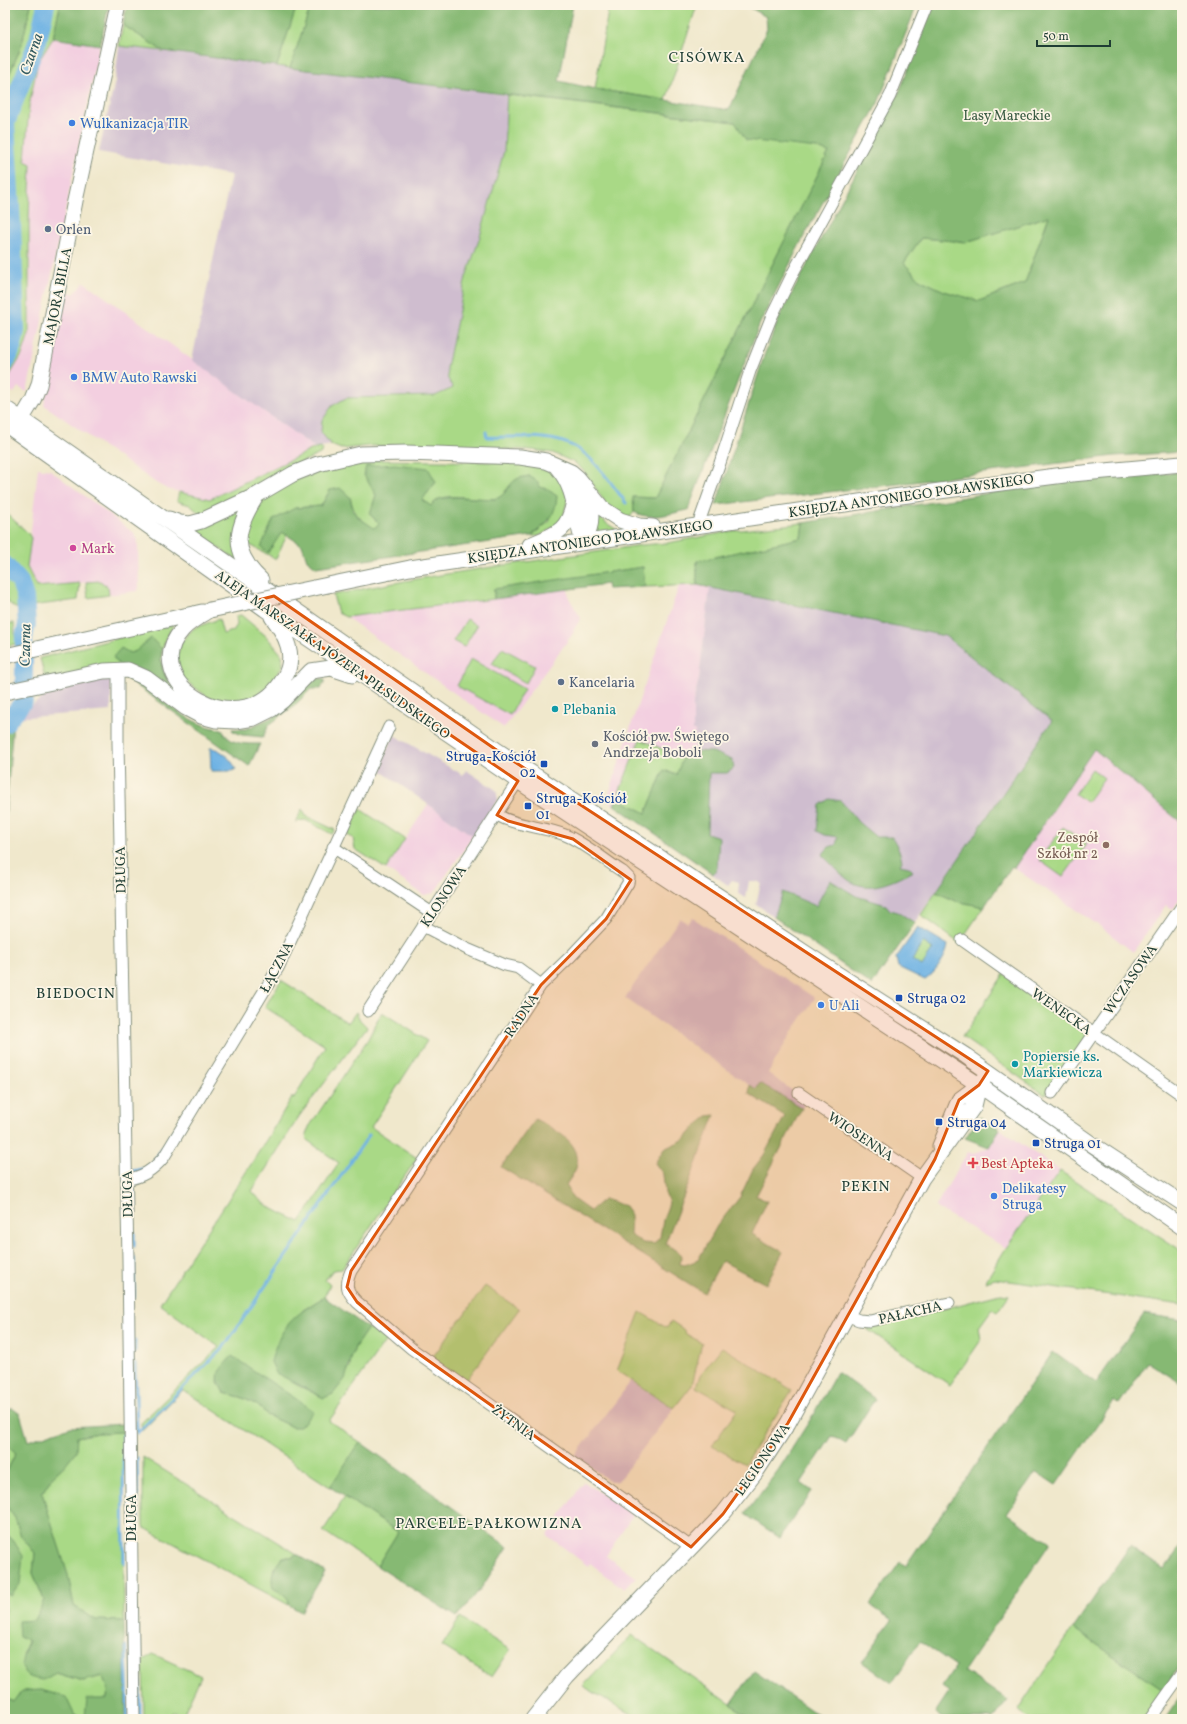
<svg xmlns="http://www.w3.org/2000/svg" width="1187" height="1724" font-family="Vollkorn,serif">
	<style>
		.built { fill: #f3cfe0 }
		.industrial { fill: #cfbdcf }
		.green { fill: #a9d986; stroke: #648b5d; fill-rule: evenodd }
		.forest { fill: #86b973; stroke: #527b54; fill-rule: evenodd }
		.water { fill: #6eb2e4; stroke: #46788c; fill-rule: evenodd }
		.lines { fill: none; stroke-linecap: round; stroke-linejoin: round }
		.stream { stroke: #6eb2e4; stroke-width: 3 }
		.river { stroke: #6eb2e4; stroke-width: 18 }
		.street-casing { stroke: #889280; stroke-width: 13 }
		.secondary-casing { stroke: #889280; stroke-width: 17 }
		.street { stroke: #fff; stroke-width: 11 }
		.secondary { stroke: #fff; stroke-width: 15 }
		.secondary-bridge-casing { stroke: #889280; stroke-width: 17; stroke-linecap: butt }
		.secondary-bridge { stroke: #fff; stroke-width: 15 }
		.marked { fill: #de580e; fill-opacity: 0.2; stroke: #de580e; stroke-width: 3; stroke-linejoin: round }
		.shop-dot { fill: #3f7fe0; stroke: #fcf5e5; stroke-width: 1.5 }
		.service-dot { fill: #5c6f8a; stroke: #fcf5e5; stroke-width: 1.5 }
		.hotel-dot { fill: #d1479c; stroke: #fcf5e5; stroke-width: 1.5 }
		.culture-dot { fill: #0f9aa8; stroke: #fcf5e5; stroke-width: 1.5 }
		.worship-dot { fill: #6b7280; stroke: #fcf5e5; stroke-width: 1.5 }
		.transit-dot { fill: #1a4fb4; stroke: #fcf5e5; stroke-width: 1.5 }
		.education-dot { fill: #8d6e63; stroke: #fcf5e5; stroke-width: 1.5 }
		.health-dot { fill: #e0444e; stroke: #fcf5e5; stroke-width: 1.5 }
		.labels { text-anchor: middle; stroke-width: 3.5; stroke-linejoin: round; paint-order: stroke }
		.park-label { font-size: 14px; fill: #3b5c44; stroke: #fcf5e5 }
		.shop-label { font-size: 14px; fill: #366cbe; stroke: #fcf5e5; text-anchor: start }
		.service-label { font-size: 14px; fill: #4e5e75; stroke: #fcf5e5; text-anchor: start }
		.street-label { font-size: 14px; fill: #1f3d34; stroke: #fcf5e5 }
		.hotel-label { font-size: 14px; fill: #b23c85; stroke: #fcf5e5; text-anchor: start }
		.culture-label { font-size: 14px; fill: #0d838f; stroke: #fcf5e5; text-anchor: start }
		.worship-label { font-size: 14px; fill: #5b616d; stroke: #fcf5e5; text-anchor: start }
		.transit-label { font-size: 14px; fill: #164399; stroke: #fcf5e5; text-anchor: start }
		.education-label { font-size: 14px; fill: #785e54; stroke: #fcf5e5; text-anchor: end }
		.health-label { font-size: 14px; fill: #be3a42; stroke: #fcf5e5; text-anchor: start }
		.water-label { font-size: 15px; font-style: italic; fill: #335a60; stroke: #fcf5e5 }
		.neighbourhood-label { font-size: 15px; letter-spacing: 1px; fill: #1f3d34; stroke: #fcf5e5 }
	</style>
	<rect width="100%" height="100%" fill="#fcf5e5"/>
	<filter id="ink" filterUnits="userSpaceOnUse"><feTurbulence type="fractalNoise" baseFrequency=".025" numOctaves="2"/><feDisplacementMap in="SourceGraphic" scale="8" xChannelSelector="R" yChannelSelector="G"/><feConvolveMatrix kernelMatrix="1 2 1 2 8 2 1 2 1" color-interpolation-filters="sRGB"/></filter>
	<filter id="wash" filterUnits="userSpaceOnUse"><feTurbulence type="fractalNoise" baseFrequency=".012" numOctaves="4" result="noise"/><feDisplacementMap in="SourceGraphic" scale="16" xChannelSelector="R" yChannelSelector="G"/><feGaussianBlur stdDeviation="0.9" result="paint"/><feColorMatrix in="noise" values="0 0 0 0 0 0 0 0 0 0 0 0 0 0 0 0 0 1.4 0 .05"/><feComposite in="paint" operator="in"/></filter>
	<g filter="url(#wash)">
		<rect width="100%" height="100%" fill="#f0e8cc"/>
		<!-- built -->
		<path class="built" d="M53 38 100 45 27 392 18 387 14 393 5 387V383L22 355 29 334 30 321 29 219 31 164 25 161 29 106 38 62Z
			M84 282 315 448 210 499 167 489 156 483 44 405 65 296 70 292 74 294Z
			M38 468 50 470 134 533 137 539 138 547 139 588 137 591 109 595 108 587 100 581 37 587 27 567Z
			M697 585 710 587 699 679 693 703 695 735 688 857 607 800 640 698 679 586Z
			M568 589 569 598 581 618 573 631 574 632 504 728 346 617Z
			M1094 749 1173 816 1182 822V895L1173 909 1166 905 1133 952 1101 927 1014 868Z
			M428 804 473 836 434 893 424 895 386 869Z
			M1000 1129 1060 1171 1006 1248 935 1207 968 1152 973 1154 989 1147Z
			M584 1482 633 1515 606 1556 636 1577 624 1589 590 1563 588 1566 547 1535Z"/>
		<!-- industrial -->
		<path class="industrial" d="M119 46 507 95 504 151 479 240 466 278 447 368 448 379 454 388 435 396 346 398 321 432 331 445 315 448 192 360 231 175 99 152 115 81Z
			M710 587 945 635 1052 721 872 985 756 904 761 883 755 881H749L746 898 738 893 739 882 732 880 728 885 688 857 695 735V731H693V703L699 679Z
			M111 677V711L14 718 59 686Z
			M394 735 463 775 466 770 496 790 498 800 473 836 378 769Z
			M680 918 687 923 693 918 815 998 792 1032 768 1073 806 1101 802 1108 760 1083 756 1089 746 1083 625 998Z
			M631 1381 674 1408 618 1481 611 1482 575 1456Z"/>
		<!-- green -->
		<path class="green" d="M31 5H60L53 38 38 62 29 106 25 161 31 164 29 219V334L22 355 5 383V84L21 47Z
			M297 5H311L290 68 277 66Z
			M609 5H697L666 100 595 89Z
			M123 25 163 51 119 46Z
			M507 95 735 122 829 152 655 498 633 497 634 512 629 518 609 508 583 470 575 463 553 453 532 450 405 445 369 446 341 449 331 445 321 432 322 421 332 406 346 398 435 396 453 388 448 379 447 368 466 277 479 240 504 151Z
			M1049 216 1025 283 979 301 944 291 919 279 904 263 921 238 966 242Z
			M321 447 323 450 320 454 275 474 201 515 190 505 177 501 179 492 210 499 315 448Z
			M376 460 495 462 540 467 551 471 559 478 568 497 562 522 539 536H531L550 521 547 489 540 487 537 481 529 476C514 479 510 485 501 497 483 503 452 491 438 500 435 501 433 504 431 506L422 500 436 482 364 475 376 495 370 514 379 524 374 529C359 518 354 515 350 497L330 490 321 506 295 508 282 532 287 535 276 559 252 546 245 544C247 535 247 521 251 514 273 478 338 466 376 460Z
			M239 510 240 562 193 531Z
			M5 512 28 533 31 538 27 567 37 587 80 583 78 600 15 608 7 601 5 590Z
			M595 512 606 523 617 530 595 534Z
			M803 523 801 538 697 561V585L645 587 643 567 494 590V599L346 617 338 613 333 595C435 573 539 561 642 545L667 543 733 531Z
			M100 581 108 587 109 595 88 598 86 582Z
			M241 615 266 636 282 655 283 666 267 689 244 701 212 700 183 679 177 659 181 642 194 628 219 619 223 634 233 631 237 625 236 616Z
			M467 619 477 626 464 647 453 641Z
			M14 623 16 644 5 646V624Z
			M174 624C160 648 156 660 171 685L169 690 152 677 45 678 40 658Z
			M502 648 535 666 526 683 492 664Z
			M471 659 524 689 510 715 457 686Z
			M640 739 683 758 677 775 664 770 646 813 617 798Z
			M1092 769 1104 778 1087 802 1075 794Z
			M302 809 306 816 335 830 332 834 305 820 296 822Z
			M360 809 405 839 386 869 355 849 353 838 347 835Z
			M1063 827 1087 844 1063 877 1039 860Z
			M936 892 956 901 984 907 959 943 921 915Z
			M923 942 933 949 922 966 912 961Z
			M1004 974 1088 1035 1045 1095 962 1037Z
			M281 980 348 1023 356 1012 360 1020 367 1027 300 1115 252 1191C265 1208 281 1213 300 1222L339 1163 307 1140 306 1135 309 1127 368 1039 382 1012 427 1041 371 1127 417 1158 342 1269 333 1270 325 1280 330 1285 324 1297 303 1310 295 1384 324 1398 350 1368 351 1357 355 1347 368 1328 386 1340 329 1421 360 1442 330 1487 183 1390 142 1431 141 1423 219 1347 160 1304C204 1235 251 1168 292 1097L294 1098 325 1046 265 1007ZM219 1371 292 1427 267 1415 257 1405 241 1397 224 1393 218 1382Z
			M1060 1171 1182 1251V1305L995 1279 985 1282 1006 1248Z
			M485 1286 519 1309 465 1382 432 1358Z
			M1000 1294 1009 1295 997 1312 992 1309 979 1327 981 1340 950 1385 867 1329Z
			M640 1312 667 1328 671 1321 683 1329 686 1334 702 1343 692 1385 674 1408 617 1371Z
			M722 1347 792 1390 745 1464 712 1446 737 1410 696 1387 700 1375Z
			M123 1432 124 1621 96 1620 74 1606 68 1576 42 1493 52 1477 69 1459 77 1437 98 1433Z
			M5 1443 16 1452 7 1471 5 1480Z
			M143 1457 297 1554 291 1557H283L273 1569 289 1599V1605L143 1527Z
			M345 1497 398 1532 377 1566 323 1531Z
			M5 1504 15 1518 21 1536 35 1553 33 1573 44 1600C36 1618 31 1636 23 1653L56 1673 83 1681 103 1676 108 1688 107 1699 86 1717 75 1716 13 1702 5 1697V1593L11 1596 13 1540 5 1533Z
			M460 1618 510 1650 492 1677 442 1646Z
			M1073 1628 1163 1690 1143 1719H1030L1018 1710Z
			M632 1635 752 1719H639L583 1686Z
			M153 1654 201 1676 183 1715 174 1712 169 1716V1719H144L143 1660Z"/>
		<!-- forest -->
		<path class="forest" d="M5 5H31L21 47 5 84Z
			M60 5H109L100 45 53 38Z
			M127 5H297L277 66 163 51 123 25Z
			M311 5H573L559 81 595 89 729 110 767 29 766 17 746 5H917L878 103 802 240 760 323 688 510C672 513 649 521 634 512L633 497 655 498 829 152 817 148 746 140 735 122 290 68Z
			M933 5H1182V452L1114 456 898 484 716 505 765 353 780 316 900 90ZM1049 216 1025 283 979 301 944 291 919 279 904 263 921 238 966 242Z
			M395 464 428 468 436 482 422 500 431 506 438 499 454 497 495 499C507 496 508 482 519 478 522 477 526 477 529 476L537 481 540 487 547 489 557 496C555 518 547 523 531 536L316 567 307 560 302 545 282 532 268 553 261 547 273 520 295 508 321 506 330 490 340 488 350 497 353 511 359 518 374 528 379 524 370 514 376 495 364 475 366 466Z
			M1182 472V822L1173 816 1094 749 1014 868 1012 866 984 907 956 901 936 892 1052 721 945 636 697 585V561L801 538 803 523 1077 479Z
			M643 567 645 587 608 589 607 584 494 599V589Z
			M151 638 162 649 161 659 162 668 168 683 165 687 118 664 113 657 121 648 130 653 136 651Z
			M126 678C137 681 144 687 153 693 174 708 196 728 222 729 229 745 244 744 260 744L249 766Z
			M320 678 325 680 321 689H311L295 705 269 725 263 737 242 735 233 731 232 729H246L279 714 312 680Z
			M5 722H13L5 824Z
			M693 751 713 752 732 760 734 768 727 773H709L707 833 719 837 717 868 713 874 614 805 617 798 646 813 664 770 676 775 685 753Z
			M829 799 841 801 858 822 876 837H892C897 845 900 852 902 861L900 865 909 867 913 871C894 881 868 895 847 879 838 872 831 863 822 855L829 847 836 845 838 837 825 835 817 831 820 805Z
			M830 880 856 896 886 905 890 910 898 912 915 923 872 985 774 917 783 892 816 906Z
			M760 1083 802 1108 756 1196 767 1201 752 1234 783 1252 766 1284 722 1261 704 1293 501 1167 535 1119C553 1129 584 1142 576 1168 574 1174 569 1180 566 1185L573 1199 590 1211 604 1199 625 1206 631 1215 630 1235 643 1243 654 1244 660 1237 663 1220 669 1203 665 1193 663 1174 655 1163 664 1149 685 1139 697 1125 708 1116 715 1115 665 1244 678 1251 681 1256 680 1264 685 1265 698 1260 717 1226 740 1197 753 1169 764 1155 785 1116 749 1094 750 1085 756 1089Z
			M980 1117 1000 1129 989 1147 965 1138Z
			M324 1297 368 1328 355 1347 345 1379 333 1394 324 1398 276 1373 271 1362C280 1326 293 1316 324 1297Z
			M1144 1314 1182 1320V1384L1148 1362 1119 1404 1114 1401 1056 1485 1036 1472 1007 1514 1050 1543 964 1671 1007 1700 994 1719H943L935 1713 949 1692 942 1687 956 1666 920 1641 892 1683 862 1662 892 1620 870 1605 900 1562 906 1566 1053 1352 1096 1383Z
			M232 1356 314 1411 300 1427H292L267 1415 257 1405 241 1397 224 1393C213 1374 219 1371 232 1356Z
			M837 1372 875 1399 846 1444 832 1436 801 1483 812 1491 780 1538 745 1514 779 1469 810 1420Z
			M12 1408 20 1414 28 1441 70 1427 123 1424V1432L98 1433 77 1437 76 1451 64 1466 52 1477 42 1493 68 1575 74 1606 96 1620 124 1621 126 1719H5V1697L13 1702 21 1691 41 1690 66 1697 75 1716 85 1717 87 1699H107L108 1688 102 1676 83 1681 56 1673 43 1680C39 1679 34 1679 30 1677 16 1670 24 1651 29 1641L19 1636 18 1621 35 1620 44 1600 33 1573 35 1553 21 1536 15 1518 5 1504V1480L7 1471 16 1453 5 1443V1414Z
			M360 1442 508 1547 482 1587 457 1617 377 1566 398 1532 330 1487Z
			M5 1533 13 1540 23 1556 20 1584 11 1596 5 1593Z
			M1182 1544V1662L1163 1690 1073 1628 1130 1546 1164 1570Z
			M297 1554 325 1572 301 1612 289 1605C289 1595 281 1593 273 1588 270 1574 274 1567 283 1557H291Z
			M754 1671 824 1719H752L731 1704Z
			M1182 1694V1719H1165Z"/>
		<!-- water -->
		<path class="water" d="M28 695C27 708 13 720 5 729V720L17 707 22 696Z
			M210 748C221 748 232 760 236 769L232 771H211Z
			M918 927 948 945C947 956 935 974 925 980L898 967 896 958ZM923 942 933 949 922 966 912 960Z"/>
		<g class="lines">
			<!-- stream -->
			<path class="stream" d="M486 432 487 437C515 438 550 433 575 447 593 456 614 487 626 503
				M154 1161 175 1129
				M133 1171 143 1169
				M133 1201V1187
				M134 1246V1232
				M134 1258V1296
				M135 1352V1341
				M135 1363 137 1433
				M137 1433 223 1348 369 1135
				M123 1435 124 1564
				M137 1458 138 1523
				M126 1646 128 1719
				M139 1648 140 1719"/>
			<!-- river -->
			<path class="river" d="M5 363C12 353 14 342 16 330L12 225 6 123 38 40 46 5
				M5 565 20 582 25 597 27 624 24 638V701L5 724"/>
		</g>
	</g>
	<g filter="url(#ink)">
		<g class="lines">
			<defs>
				<path id="street" d="M698 525 720 463 750 371 771 318 794 271 890 96 927 5
					M118 670V743L128 1259 134 1719
					M497 815C518 827 543 826 565 835 585 843 604 860 623 872L629 878 628 883 606 919 571 956 541 985 351 1271C345 1285 346 1291 357 1302L412 1349 691 1547
					M333 847 432 913
					M423 926 467 949 505 965 518 968 541 985
					M962 940 1182 1095
					M368 1011 518 781
					M799 1093 922 1178
					M1052 1093 1182 906
					M127 1179C143 1178 154 1169 164 1157L278 968 389 727
					M848 1316 859 1320 870 1321 949 1303
					M1150 1719 1182 1674"/>
				<path id="secondary" d="M5 408 495 749 825 966 966 1056 1090 1143 1182 1203
					M21 420 33 400 39 385 75 201 118 5
					M5 424 265 609 377 685 518 781 979 1085 1182 1227
					M557 467C577 490 574 515 583 542
					M257 495C236 528 229 550 261 580
					M169 519 180 523 190 524 201 521 257 495 293 474 318 464 361 454 406 453 520 457 546 461 571 472 578 478 602 508 620 520 639 526 653 527
					M583 542C595 524 591 510 586 490
					M530 545C556 534 569 531 574 501
					M328 585 410 568 893 497 1072 474 1182 464
					M210 610C201 616 190 621 183 629 133 683 244 748 284 678 297 656 286 635 272 617
					M5 656 202 612
					M5 692 104 671 128 670 146 678 186 708 201 716 216 720 236 721 254 718 272 709 282 701 311 671 331 668 352 675
					M940 1146 959 1100 979 1085
					M533 1719 567 1676 723 1514 756 1472 788 1423 922 1178 974 1106 979 1085 984 1079"/>
			</defs>
			<!-- street casing -->
			<use href="#street" class="street-casing"/>
			<!-- secondary casing -->
			<use href="#secondary" class="secondary-casing"/>
			<!-- street -->
			<use href="#street" class="street"/>
			<!-- secondary -->
			<use href="#secondary" class="secondary"/>
			<defs>
				<path id="secondary-bridge" d="M210 610 328 585"/>
			</defs>
			<!-- secondary-bridge casing -->
			<use href="#secondary-bridge" class="secondary-bridge-casing"/>
			<!-- secondary-bridge -->
			<use href="#secondary-bridge" class="secondary-bridge"/>
		</g>
	</g>
	<!-- marked area -->
	<path class="marked" d="M274 596 495 749 988 1071 979 1085 959 1100 935 1159 788 1423 723 1514 691 1547 412 1349 357 1302 347 1287 351 1271 541 985 606 919 631 880 573 839 508 821 497 815 518 781 254 601Z"/>
	<!-- markers -->
	<g class="shop-dot">
		<circle cx="72" cy="123" r="4"/>
		<circle cx="74" cy="377" r="4"/>
		<circle cx="821" cy="1005" r="4"/>
		<circle cx="994" cy="1196" r="4"/>
	</g>
	<g class="service-dot">
		<circle cx="48" cy="229" r="4"/>
		<circle cx="561" cy="682" r="4"/>
	</g>
	<circle class="hotel-dot" cx="73" cy="548" r="4"/>
	<g class="culture-dot">
		<circle cx="555" cy="709" r="4"/>
		<circle cx="1015" cy="1064" r="4"/>
	</g>
	<circle class="worship-dot" cx="595" cy="744" r="4"/>
	<g class="transit-dot">
		<rect x="540" y="760" width="8" height="8" rx="2"/>
		<rect x="524" y="802" width="8" height="8" rx="2"/>
		<rect x="895" y="994" width="8" height="8" rx="2"/>
		<rect x="935" y="1118" width="8" height="8" rx="2"/>
		<rect x="1032" y="1139" width="8" height="8" rx="2"/>
	</g>
	<circle class="education-dot" cx="1106" cy="845" r="4"/>
	<path class="health-dot" d="M971 1157h4v4h4v4h-4v4h-4v-4h-4v-4h4z"/>
	<g class="labels">
		<!-- park labels -->
		<g class="park-label">
			<text x="1007" y="120">Lasy Mareckie</text>
		</g>
		<!-- shop labels -->
		<g class="shop-label">
			<text x="80" y="128">Wulkanizacja TIR</text>
			<text x="82" y="382">BMW Auto Rawski</text>
			<text x="829" y="1010">U Ali</text>
			<text x="1002" y="1193">Delikatesy<tspan x="1002" dy="16">Struga</tspan></text>
		</g>
		<!-- service labels -->
		<g class="service-label">
			<text x="56" y="234">Orlen</text>
			<text x="569" y="687">Kancelaria</text>
		</g>
		<!-- street labels -->
		<g class="street-label">
			<text transform="translate(57 296) rotate(-79)" y="5">MAJORA BILLA</text>
			<text transform="translate(911 495) rotate(-8)" y="5">KSIĘDZA ANTONIEGO POŁAWSKIEGO</text>
			<text transform="translate(590 541) rotate(-8)" y="5">KSIĘDZA ANTONIEGO POŁAWSKIEGO</text>
			<text transform="translate(333 654) rotate(35)" y="5">ALEJA MARSZAŁKA JÓZEFA PIŁSUDSKIEGO</text>
			<text transform="translate(120 870) rotate(-91)" y="5">DŁUGA</text>
			<text transform="translate(443 896) rotate(-56)" y="5">KLONOWA</text>
			<text transform="translate(276 967) rotate(-62)" y="5">ŁĄCZNA</text>
			<text transform="translate(1130 979) rotate(-55)" y="5">WCZASOWA</text>
			<text transform="translate(1062 1011) rotate(35)" y="5">WENECKA</text>
			<text transform="translate(521 1015) rotate(-56)" y="5">RADNA</text>
			<text transform="translate(861 1136) rotate(34)" y="5">WIOSENNA</text>
			<text transform="translate(127 1194) rotate(-91)" y="5">DŁUGA</text>
			<text transform="translate(910 1312) rotate(-13)" y="5">PAŁACHA</text>
			<text transform="translate(514 1422) rotate(36)" y="5">ŻYTNIA</text>
			<text transform="translate(762 1459) rotate(-55)" y="5">LEGIONOWA</text>
			<text transform="translate(131 1518) rotate(-90)" y="5">DŁUGA</text>
		</g>
		<!-- hotel labels -->
		<g class="hotel-label">
			<text x="81" y="553">Mark</text>
		</g>
		<!-- culture labels -->
		<g class="culture-label">
			<text x="563" y="714">Plebania</text>
			<text x="1023" y="1061">Popiersie ks.<tspan x="1023" dy="16">Markiewicza</tspan></text>
		</g>
		<!-- worship labels -->
		<g class="worship-label">
			<text x="603" y="741">Kościół pw. Świętego<tspan x="603" dy="16">Andrzeja Boboli</tspan></text>
		</g>
		<!-- transit labels -->
		<g class="transit-label">
			<text x="536" y="761" text-anchor="end">Struga-Kościół<tspan x="536" dy="16">02</tspan></text>
			<text x="536" y="803">Struga-Kościół<tspan x="536" dy="16">01</tspan></text>
			<text x="907" y="1003">Struga 02</text>
			<text x="947" y="1127">Struga 04</text>
			<text x="1044" y="1148">Struga 01</text>
		</g>
		<!-- education labels -->
		<g class="education-label">
			<text x="1098" y="842">Zespół<tspan x="1098" dy="16">Szkół nr 2</tspan></text>
		</g>
		<!-- health labels -->
		<g class="health-label">
			<text x="981" y="1168">Best Apteka</text>
		</g>
		<!-- water labels -->
		<g class="water-label">
			<text transform="translate(31 54) rotate(-71)" y="5">Czarna</text>
			<text transform="translate(25 645) rotate(-89)" y="5">Czarna</text>
		</g>
		<!-- neighbourhood labels -->
		<g class="neighbourhood-label">
			<text x="707" y="62">CISÓWKA</text>
			<text x="76" y="998">BIEDOCIN</text>
			<text x="866" y="1191">PEKIN</text>
			<text x="489" y="1528">PARCELE-PAŁKOWIZNA</text>
		</g>
	</g>
	<!-- margin -->
	<rect width="1187" height="1724" fill="none" stroke="#fcf5e5" stroke-width="20"/>
	<!-- scale -->
	<path d="M1037 40v6h73v-6" fill="none" stroke="#1f3d34" stroke-width="2"/>
	<text x="1043" y="40" font-size="12" fill="#1f3d34" stroke="#fcf5e5" stroke-width="3" paint-order="stroke">50 m</text>
</svg>
